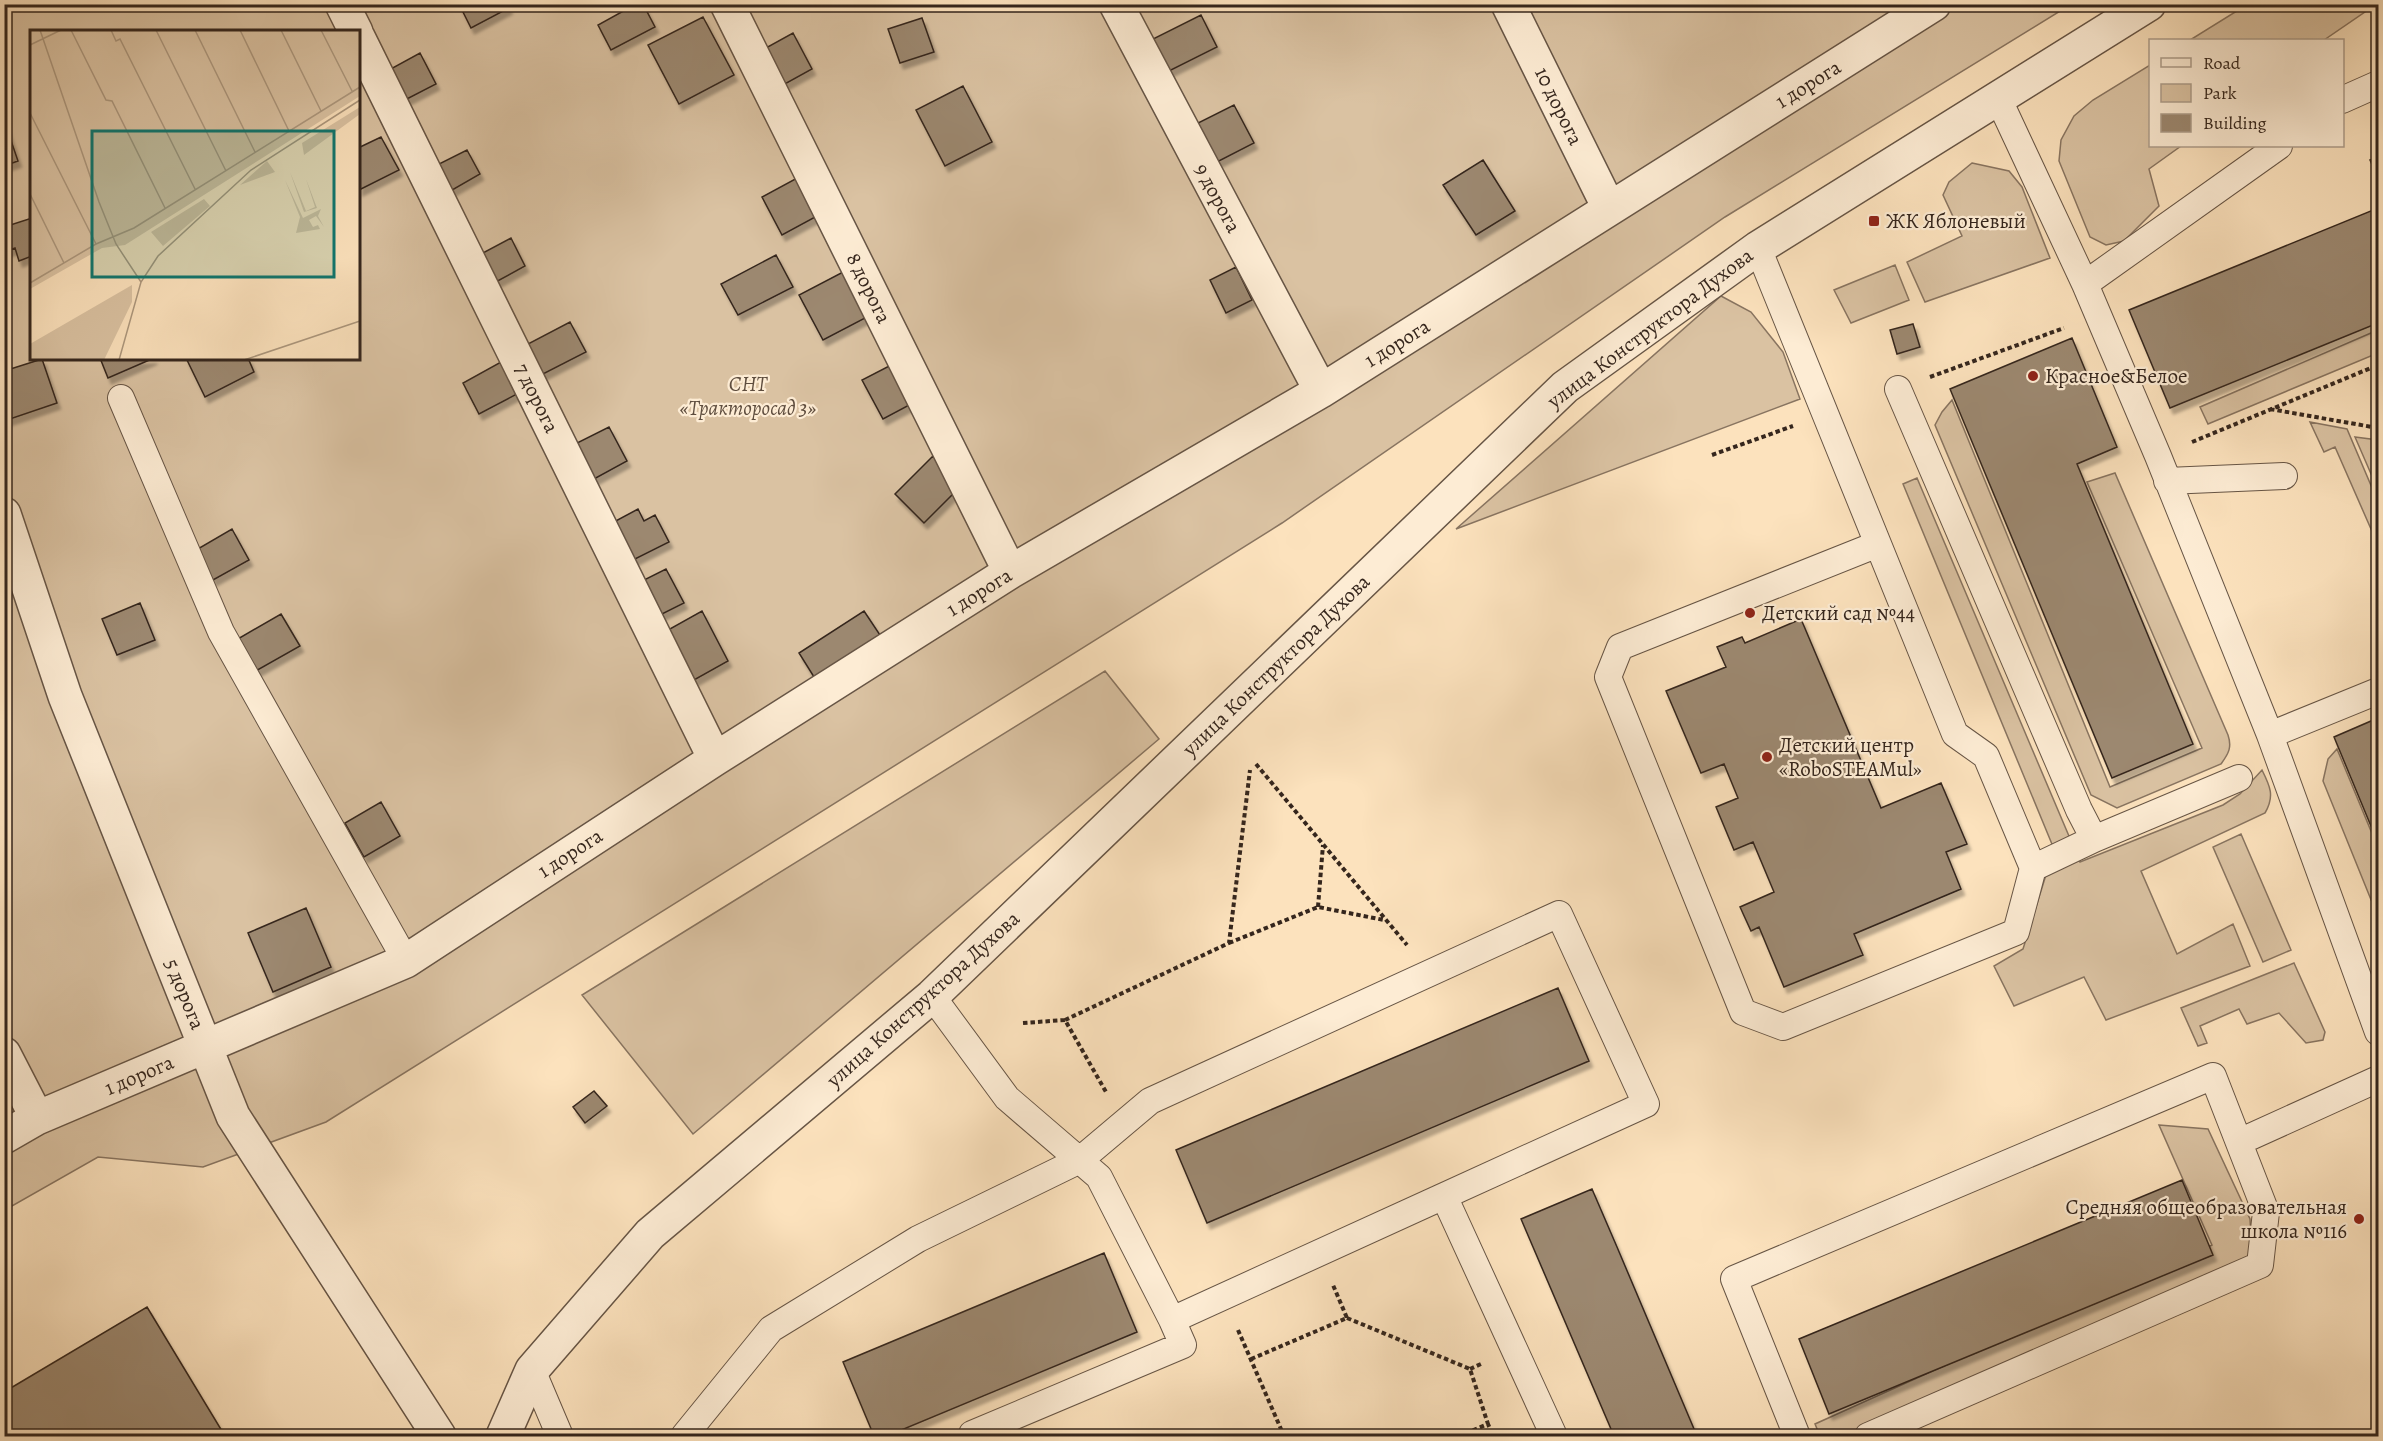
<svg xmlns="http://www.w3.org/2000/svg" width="2383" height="1441" font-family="Alegreya,serif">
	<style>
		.green { fill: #dac2a2; stroke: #887460; stroke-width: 1.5; fill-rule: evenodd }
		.building { fill: #9c8870; stroke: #35261d; stroke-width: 1.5; filter: url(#shadow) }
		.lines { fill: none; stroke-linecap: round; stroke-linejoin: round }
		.service-casing { stroke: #675545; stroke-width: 28 }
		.minor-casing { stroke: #675545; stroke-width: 36 }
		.tertiary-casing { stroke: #675545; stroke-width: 36 }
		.path { stroke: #35261d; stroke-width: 4; stroke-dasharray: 4.5 3; stroke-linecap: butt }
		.service { stroke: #fdecd4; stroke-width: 26 }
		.minor { stroke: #fdecd4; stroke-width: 33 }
		.tertiary { stroke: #fdecd4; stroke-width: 33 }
		.poi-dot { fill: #8f2418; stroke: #fdecd4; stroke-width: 2 }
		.labels { text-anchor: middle; stroke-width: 4.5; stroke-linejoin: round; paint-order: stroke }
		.street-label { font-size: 21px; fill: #35261d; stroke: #fdecd4 }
		.poi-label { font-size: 21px; fill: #35261d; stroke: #fdecd4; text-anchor: start }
		.park-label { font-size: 21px; font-style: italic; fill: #5e4d3e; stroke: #fdecd4 }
		.inset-road { fill: none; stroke: #ac977d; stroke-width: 1.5 }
		.view { fill: #0f766e; fill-opacity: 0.15; stroke: #0f766e; stroke-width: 3 }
		.inset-edge { fill: none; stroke: #35261d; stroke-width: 3 }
	</style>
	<defs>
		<filter id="shadow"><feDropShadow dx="3.5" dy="6" stdDeviation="1.5" flood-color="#0004"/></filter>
	</defs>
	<rect width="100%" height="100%" fill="#fce2bd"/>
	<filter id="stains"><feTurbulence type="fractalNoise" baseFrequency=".00333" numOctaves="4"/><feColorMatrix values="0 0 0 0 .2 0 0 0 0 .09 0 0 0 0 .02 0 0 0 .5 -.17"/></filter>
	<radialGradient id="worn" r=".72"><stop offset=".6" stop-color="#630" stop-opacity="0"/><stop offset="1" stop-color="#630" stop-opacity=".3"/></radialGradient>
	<!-- green -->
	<path class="green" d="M2248 4H2375V5L2324 40H2190Z
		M5 5H2070L1725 217 1282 523 326 1122 203 1167 98 1157 5 1210ZM32 32H358V358H32Z
		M2150 65V146H2181L2149 169 2159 206 2124 241 2106 245 2090 237 2059 161 2061 140 2074 116 2093 100Z
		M1972 163 2009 171 2022 187 2050 258 1925 302 1907 262 1962 236 1943 195 1949 182Z
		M1895 265 1909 300 1851 323 1834 290Z
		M1721 296 1751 312 1783 352 1800 399 1456 529Z
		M2378 330V353L2208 424 2200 407Z
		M1952 400 2110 787 2202 748 2087 482 2115 473 2228 735C2232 747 2229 753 2221 764L2117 808 2091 795 1935 425 1942 412Z
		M2310 422 2347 429 2378 502V545L2335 447 2324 452Z
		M2355 437 2378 440V490Z
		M1917 478 2080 862 2223 805 2240 794 2262 770C2270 786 2275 796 2265 813L2141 871 2177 954 2233 924 2250 966 2106 1020 2084 977 2014 1006 1994 966 2023 949 2054 849 1903 484Z
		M1105 671 1159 739 693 1134 582 995Z
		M2337 749 2378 848V917L2323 781 2328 759Z
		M2241 834 2291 950 2263 962 2213 847Z
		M2294 963 2325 1032 2323 1040 2306 1043 2279 1013 2247 1024 2239 1009 2200 1026 2207 1043 2198 1046 2181 1008Z
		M2159 1125 2208 1129 2250 1219 2252 1255 1848 1436H1820L1815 1424 2212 1245Z"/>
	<!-- building -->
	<path class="building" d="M459 4H507L509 8 471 28Z
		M636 4H643L655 27 611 50 598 25Z
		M1201 15 1217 47 1167 72 1151 40Z
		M703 17 734 75 679 104 648 45Z
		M922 18 934 52 900 63 888 29Z
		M793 33 812 69 783 85 764 49Z
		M420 53 436 84 403 101 387 71Z
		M963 86 992 142 945 166 916 110Z
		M1234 105 1254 143 1215 163 1196 124Z
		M4 126H6L18 161 4 166Z
		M381 137 399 170 359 190 358 148Z
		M467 150 480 174 447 193 433 167Z
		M2378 157V179L2370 160Z
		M1483 160 1515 211 1476 235 1443 185Z
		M799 177 819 215 782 235 762 197Z
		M2378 208V323L2170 408 2129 310Z
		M32 218V256L19 261 15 248 4 252V227Z
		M511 238 525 266 494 283 479 255Z
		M776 255 793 287 738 315 721 284Z
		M1236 267 1252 300 1226 313 1210 280Z
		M845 271 869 316 823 340 799 295Z
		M570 322 586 352 541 375 526 345Z
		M1913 324 1920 347 1897 354 1890 330Z
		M2072 338 2117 447 2077 464 2193 744 2112 778 1950 389Z
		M100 358H154L108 378Z
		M186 358H248L254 372 205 397Z
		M42 359 57 403 4 421V371Z
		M501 362 517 394 479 414 463 383Z
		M895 363 915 402 883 419 862 380Z
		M609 427 627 461 594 479 575 444Z
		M933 456 962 485 924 523 895 494Z
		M638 509 644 521 655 515 669 542 629 562 610 524Z
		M232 529 249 560 213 580 196 550Z
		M666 569 684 603 658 616 640 582Z
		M140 603 155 640 117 655 102 619Z
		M702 611 728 661 694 680 668 630Z
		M864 611 880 635 814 677 799 653Z
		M281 614 300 646 254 672 236 640Z
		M1801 619 1881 808 1941 783 1967 844 1946 852 1961 889 1854 934 1863 955 1784 987 1759 927 1751 931 1740 907 1774 892 1753 842 1734 850 1716 807 1738 798 1724 764 1701 773 1666 691 1726 667 1717 647 1742 637 1745 643Z
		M2378 718V843L2334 737Z
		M381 802 400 836 364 857 345 823Z
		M306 908 331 967 273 992 248 933Z
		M1558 988 1589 1061 1207 1223 1176 1150Z
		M594 1091 607 1106 585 1123 573 1107Z
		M2182 1180 2213 1255 1829 1414 1799 1339Z
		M1592 1189 1617 1247 1697 1436H1614L1521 1219Z
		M1104 1253 1137 1332 887 1436H874L843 1362Z
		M147 1307 225 1436H4V1392Z"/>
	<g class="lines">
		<defs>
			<path id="service" d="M1999 100 2085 284 2158 456 2270 735 2378 1032
				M2342 100 2378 84
				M1758 248 1955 734 1986 756 2033 868 2016 932 1783 1027 1743 1012 1608 677 1620 647 1878 544
				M2085 284 2279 146
				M1898 389 2079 810 2094 839 2239 778
				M121 398 221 632 406 961
				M2167 481 2284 476
				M2270 735 2378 691
				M2033 868 2094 839
				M932 996 1007 1098 1099 1177 1172 1320 1444 1196 1554 1436
				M2239 1142 2378 1079
				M532 1370 560 1436
				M684 1436 771 1329 918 1239 1080 1160 1150 1101 1559 914 1646 1104 1444 1196
				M973 1436 972 1434 1183 1345 1172 1320
				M1797 1436 1734 1279 2213 1076 2266 1212 2260 1265 1868 1436"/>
			<path id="minor" d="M342 4 356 32
				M727 4 1010 572
				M1116 4 1321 391
				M1508 4 1609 208
				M358 37 715 759
				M4 514 65 696 233 1116 439 1436
				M4 1054 37 1118
				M4 1137 37 1118 406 961 715 759 1010 572 1321 391 1934 4"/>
			<path id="tertiary" d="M503 1436 532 1370 650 1234 932 996 1565 387 1758 248 2149 4"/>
		</defs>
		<!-- service casing -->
		<use href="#service" class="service-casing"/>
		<!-- minor casing -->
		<use href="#minor" class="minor-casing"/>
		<!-- tertiary casing -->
		<use href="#tertiary" class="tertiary-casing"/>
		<!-- path -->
		<path class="path" d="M1930 377 2064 328
			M2270 409 2378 428
			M2192 442 2378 365
			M1712 455 1793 426
			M1256 764 1407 945
			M1318 907 1323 845
			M1229 943 1318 907 1384 920
			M1065 1020 1229 943 1250 770
			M1023 1023 1065 1020 1106 1092
			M1347 1318 1470 1369 1488 1424
			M1238 1330 1284 1436
			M1251 1359 1347 1318 1333 1285
			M1470 1369 1483 1363
			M1459 1436 1488 1424 1493 1436"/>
		<!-- service -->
		<use href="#service" class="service"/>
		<!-- minor -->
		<use href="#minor" class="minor"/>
		<!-- tertiary -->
		<use href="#tertiary" class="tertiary"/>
	</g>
	<!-- markers -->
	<g class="poi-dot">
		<rect x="1868" y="215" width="12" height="12" rx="3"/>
		<circle cx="2033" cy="376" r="6"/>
		<circle cx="1750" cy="613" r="6"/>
		<circle cx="1767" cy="757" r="6"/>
		<circle cx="2359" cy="1219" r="6"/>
	</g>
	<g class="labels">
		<!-- street labels -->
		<g class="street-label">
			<text transform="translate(1808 84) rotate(-32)" y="7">1 дорога</text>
			<text transform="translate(1559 106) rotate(64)" y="7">10 дорога</text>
			<text transform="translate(1218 198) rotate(62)" y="7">9 дорога</text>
			<text transform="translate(869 288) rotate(64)" y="7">8 дорога</text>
			<text transform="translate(1650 328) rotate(-37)" y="7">улица Конструктора Духова</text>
			<text transform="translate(1397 343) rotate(-32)" y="7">1 дорога</text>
			<text transform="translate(537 398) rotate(64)" y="7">7 дорога</text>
			<text transform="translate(979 592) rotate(-32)" y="7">1 дорога</text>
			<text transform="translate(1276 665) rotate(-44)" y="7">улица Конструктора Духова</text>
			<text transform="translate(570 853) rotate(-33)" y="7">1 дорога</text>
			<text transform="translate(185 994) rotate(68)" y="7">5 дорога</text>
			<text transform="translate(923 999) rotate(-42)" y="7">улица Конструктора Духова</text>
			<text transform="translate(139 1075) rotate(-23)" y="7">1 дорога</text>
		</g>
		<!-- poi labels -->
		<g class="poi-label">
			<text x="1886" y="228">ЖК Яблоневый</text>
			<text x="2045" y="383">Красное&amp;Белое</text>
			<text x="1762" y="620">Детский сад №44</text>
			<text x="1779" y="752">Детский центр<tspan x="1779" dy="24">«RoboSTEAMul»</tspan></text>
			<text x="2347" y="1214" text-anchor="end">Средняя общеобразовательная<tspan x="2347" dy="24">школа №116</tspan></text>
		</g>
		<!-- park labels -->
		<g class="park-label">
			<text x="748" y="391">СНТ<tspan x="748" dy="24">«Тракторосад 3»</tspan></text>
		</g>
	</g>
	<!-- overview -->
	<g transform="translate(30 30)">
		<rect width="330" height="330" fill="#fce2bd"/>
		<path d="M0 0H330V66L95 215 72 218 0 259ZM330 77V84L274 125 272 113ZM237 131 245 142 210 155ZM260 142 276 181 285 177 276 149 287 178 274 182ZM255 150 273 188 291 179 288 186 294 197 286 186 279 190 283 197 288 195 290 199 266 203 270 187ZM174 169 180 176 133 216 121 202ZM102 255V272L74 330H0V314Z" fill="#dac2a2"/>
		<path class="inset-road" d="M10 0 69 172 86 214 111 252M41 0 76 70 82 71 135 178M81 0 86 11 90 9 165 159M126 0 196 141M165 0 225 122M210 0 259 101M251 0 291 81M291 0 322 61M0 15 31 0M0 83 66 214M0 164 34 233M0 253 66 214 104 198 330 57M89 330 111 252 128 226 221 140 330 70M214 330 330 291"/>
		<path class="view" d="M62 101H304V247H62Z"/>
		<rect width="330" height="330" class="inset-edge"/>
	</g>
	<!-- margin -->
	<rect width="2383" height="1441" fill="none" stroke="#fce2bd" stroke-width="24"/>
	<rect x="6" y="6" width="2371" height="1429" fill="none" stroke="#35261d" stroke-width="3"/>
	<rect x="12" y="12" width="2359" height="1417" fill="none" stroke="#35261d" stroke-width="1.5"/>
	<!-- legend -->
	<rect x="2149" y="39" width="195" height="108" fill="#fdecd4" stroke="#ad9d8b" stroke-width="1.5"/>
	<rect x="2161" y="58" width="30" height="9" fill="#fdecd4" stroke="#ad9d8b" stroke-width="1.5"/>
	<text x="2203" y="69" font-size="18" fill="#35261d">Road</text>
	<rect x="2161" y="84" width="30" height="18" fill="#dac2a2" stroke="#ad9d8b" stroke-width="1.5"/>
	<text x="2203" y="99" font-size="18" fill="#35261d">Park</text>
	<rect x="2161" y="114" width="30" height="18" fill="#9c8870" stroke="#ad9d8b" stroke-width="1.5"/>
	<text x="2203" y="129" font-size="18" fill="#35261d">Building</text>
	<rect width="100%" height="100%" filter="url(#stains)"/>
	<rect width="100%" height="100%" fill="url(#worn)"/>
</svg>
